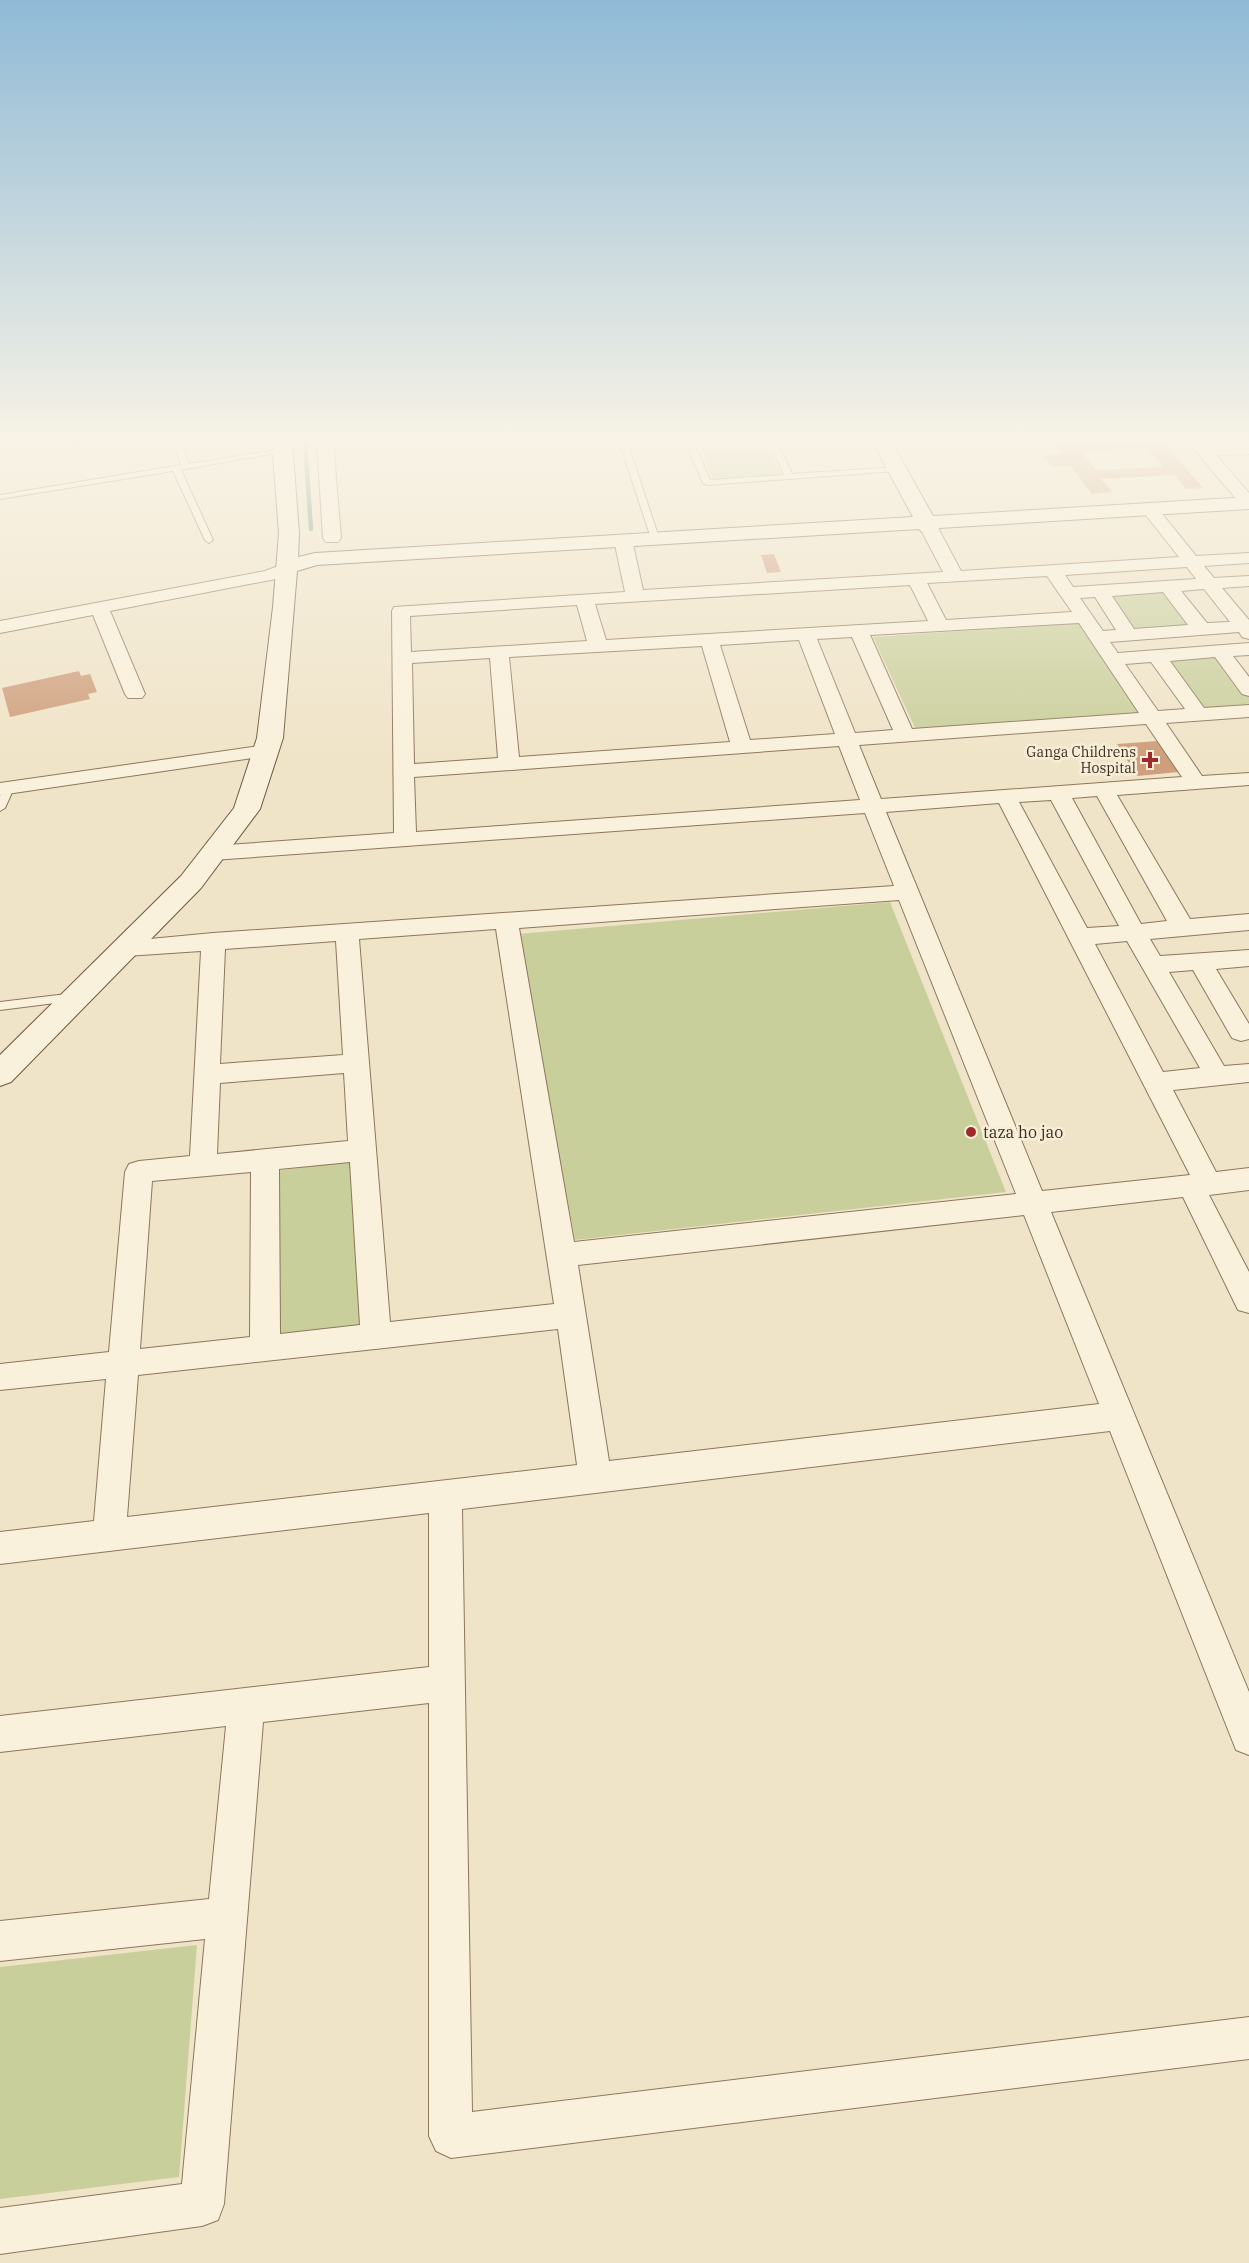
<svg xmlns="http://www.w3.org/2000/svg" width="1249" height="2263" font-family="'IBM Plex Serif',serif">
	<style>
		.green { fill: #c9cf9b }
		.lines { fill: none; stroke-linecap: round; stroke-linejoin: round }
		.stream { stroke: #6f938a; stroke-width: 4.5 }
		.building { fill: #cf9f7d; fill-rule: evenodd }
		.lane-casing { stroke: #8d765c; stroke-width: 2 }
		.street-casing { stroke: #8d765c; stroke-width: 2 }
		.secondary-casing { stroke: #6f573f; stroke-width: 2 }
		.lane { fill: #faf1dc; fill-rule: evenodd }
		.street { fill: #faf1dc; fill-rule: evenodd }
		.secondary { fill: #faf1dc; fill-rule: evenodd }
		.poi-dot { fill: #9e2a2b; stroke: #f7eed8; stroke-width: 2 }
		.labels { text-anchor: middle; stroke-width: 5; stroke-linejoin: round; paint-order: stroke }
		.far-poi-label { font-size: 14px; fill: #3d2e20; stroke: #f7eed8; text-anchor: end }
		.poi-label { font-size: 16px; fill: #3d2e20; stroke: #f7eed8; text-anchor: start }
	</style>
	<rect width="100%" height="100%" fill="#f0e4c8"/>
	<!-- green -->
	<path class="green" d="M697 441H765L781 475 713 479Z
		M1166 590 1194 628 1134 632 1108 594Z
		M1079 623 1139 714 916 730 873 637Z
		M1216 655 1249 697V706L1201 710 1164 659Z
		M890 902 1006 1192 575 1240 518 934Z
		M352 1161 363 1329 280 1341 276 1171Z
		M197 1945 179 2177 0 2199V1967Z"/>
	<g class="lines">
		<!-- stream -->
		<path class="stream" d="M305 441 311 529"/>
	</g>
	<!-- building -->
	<path class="building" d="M1053 441 1073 443 1162 441 1203 488 1186 489 1174 475 1101 479 1112 492 1092 494 1071 466 1052 467 1043 456 1063 454ZM1148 448 1163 467 1095 470 1082 451Z
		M774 554 781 572 767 573 761 555Z
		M79 671 81 676 90 674 97 692 88 694 90 699 10 717 2 688Z
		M1158 741 1179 772 1137 776 1117 744Z"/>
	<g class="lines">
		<defs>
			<path id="lane" d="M73 441H91L73 445Z
				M173 441H181L189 464 282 449 286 451 181 470 213 540 209 543 205 540 173 471 0 499V495L181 465Z
				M619 441H627L659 538 658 540 651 538Z
				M685 441H693L710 480 784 475 769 441H777L792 474 896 467 900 469 896 471 707 485 703 483Z
				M9 785 14 788 5 808 0 811V796L5 786Z
				M75 993 81 997 79 1000 0 1010V1002Z"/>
			<path id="street" d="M317 441H333L341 538 338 542H326L323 538Z
				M1187 441H1204L1208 446 1249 444V454L1216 455 1249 493V508L1243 507Z
				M1149 504 1155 505 1196 556 1249 553V563L1204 566 1214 578 1249 576V586L1222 588 1249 620V639L1242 637 1239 632 1110 642 1118 653 1249 643V655L1233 656 1249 677V696L1242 694 1215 657 1170 661 1204 708 1249 705V717L1166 723 1202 776 1249 773V785L1117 795 1190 919 1249 914V930L1150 939 1160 956 1249 950V966L1216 969 1249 1024V1039L1241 1041 1232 1038 1193 970 1169 972 1224 1066 1249 1064V1082L1173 1090 1216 1172 1249 1168V1190L1209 1195 1249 1272V1313L1238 1310 1183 1197 1051 1212 1249 1692V1755L1236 1750 1110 1431 462 1509 472 2112 1249 2017V2059L451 2158 436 2151 429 2136V1703L263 1722 224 2204 218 2220 202 2226 0 2254V2208L182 2184 205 1939 0 1961V1921L209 1899 226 1726 0 1752V1716L429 1667V1513L0 1564V1532L94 1521 106 1379 0 1390V1364L109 1352 125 1172 129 1164 139 1161 190 1156 201 951 126 956 118 954 114 948 118 942 213 933 894 886 865 813 213 860 205 858 202 853 205 848 213 846 394 833 392 611 394 607 625 592 614 540 617 536H629L632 540 643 590 943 572 920 528 923 524H935L938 528 961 571 1179 557 1141 509ZM1187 567 1196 579 1073 587 1065 575ZM1047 576 1072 612 946 620 927 583ZM910 585 928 621 606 640 595 604ZM1204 589 1230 622 1207 623 1181 591ZM1163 592 1188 625 1134 629 1112 596ZM1095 597 1116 630 1103 631 1080 598ZM577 605 587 641 411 652 410 616ZM1079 623 1139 713 912 729 870 635ZM852 637 893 730 855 733 817 639ZM799 640 835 734 750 740 720 645ZM702 646 730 742 519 757 509 657ZM490 658 498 758 414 764 412 663ZM1151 662 1185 709 1158 711 1125 664ZM1146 724 1182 777 881 799 859 745ZM839 746 860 800 416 832 414 777ZM1097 796 1167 921 1141 924 1072 798ZM1051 800 1119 926 1087 928 1019 802ZM999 803 1190 1175 1042 1191 886 812ZM899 900 1016 1194 574 1242 519 928ZM496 929 554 1304 390 1322 359 939ZM336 941 343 1055 220 1064 225 949ZM1127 941 1200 1068 1163 1072 1095 944ZM344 1073 348 1141 217 1154 220 1083ZM350 1162 360 1325 280 1334 279 1169ZM251 1172 250 1337 140 1349 152 1181ZM1024 1215 1099 1404 609 1461 578 1265ZM558 1329 577 1465 127 1517 138 1375Z
				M286 563 292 564 295 568 292 572 276 579 110 611 145 694 142 698H128L125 694 93 615 0 633V621L265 571Z
				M266 745 273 747 276 751 273 755 0 795V783Z"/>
			<path id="secondary" d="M272 441H292L299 533 298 557 315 553 913 517 872 441H891L933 516 1249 497V509L939 528 936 532 929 534 922 532 919 529 317 565 297 571 283 738 260 809 201 888 11 1082 0 1086V1055L181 876 234 808 257 738 273 607 279 533Z"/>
		</defs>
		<!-- lane casing -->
		<use href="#lane" class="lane-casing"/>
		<!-- street casing -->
		<use href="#street" class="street-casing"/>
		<!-- secondary casing -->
		<use href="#secondary" class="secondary-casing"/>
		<!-- lane -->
		<use href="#lane" class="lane"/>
		<!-- street -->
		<use href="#street" class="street"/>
		<!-- secondary -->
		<use href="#secondary" class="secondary"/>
	</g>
	<!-- sky -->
	<linearGradient id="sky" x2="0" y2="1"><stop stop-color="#8fbad6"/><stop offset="0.58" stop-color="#f8f3e6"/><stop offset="1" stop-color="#f8f3e6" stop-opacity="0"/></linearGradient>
	<rect width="1249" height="758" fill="url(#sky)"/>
	<!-- markers -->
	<g class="poi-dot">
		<path d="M1147 751h6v6h6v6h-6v6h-6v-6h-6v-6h6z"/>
		<circle cx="971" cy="1132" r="6"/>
	</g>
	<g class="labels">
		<!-- far-poi labels -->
		<g class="far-poi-label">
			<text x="1136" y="757">Ganga Childrens<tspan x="1136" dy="16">Hospital</tspan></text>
		</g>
		<!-- poi labels -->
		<g class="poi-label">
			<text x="983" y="1138">taza ho jao</text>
		</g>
	</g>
</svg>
